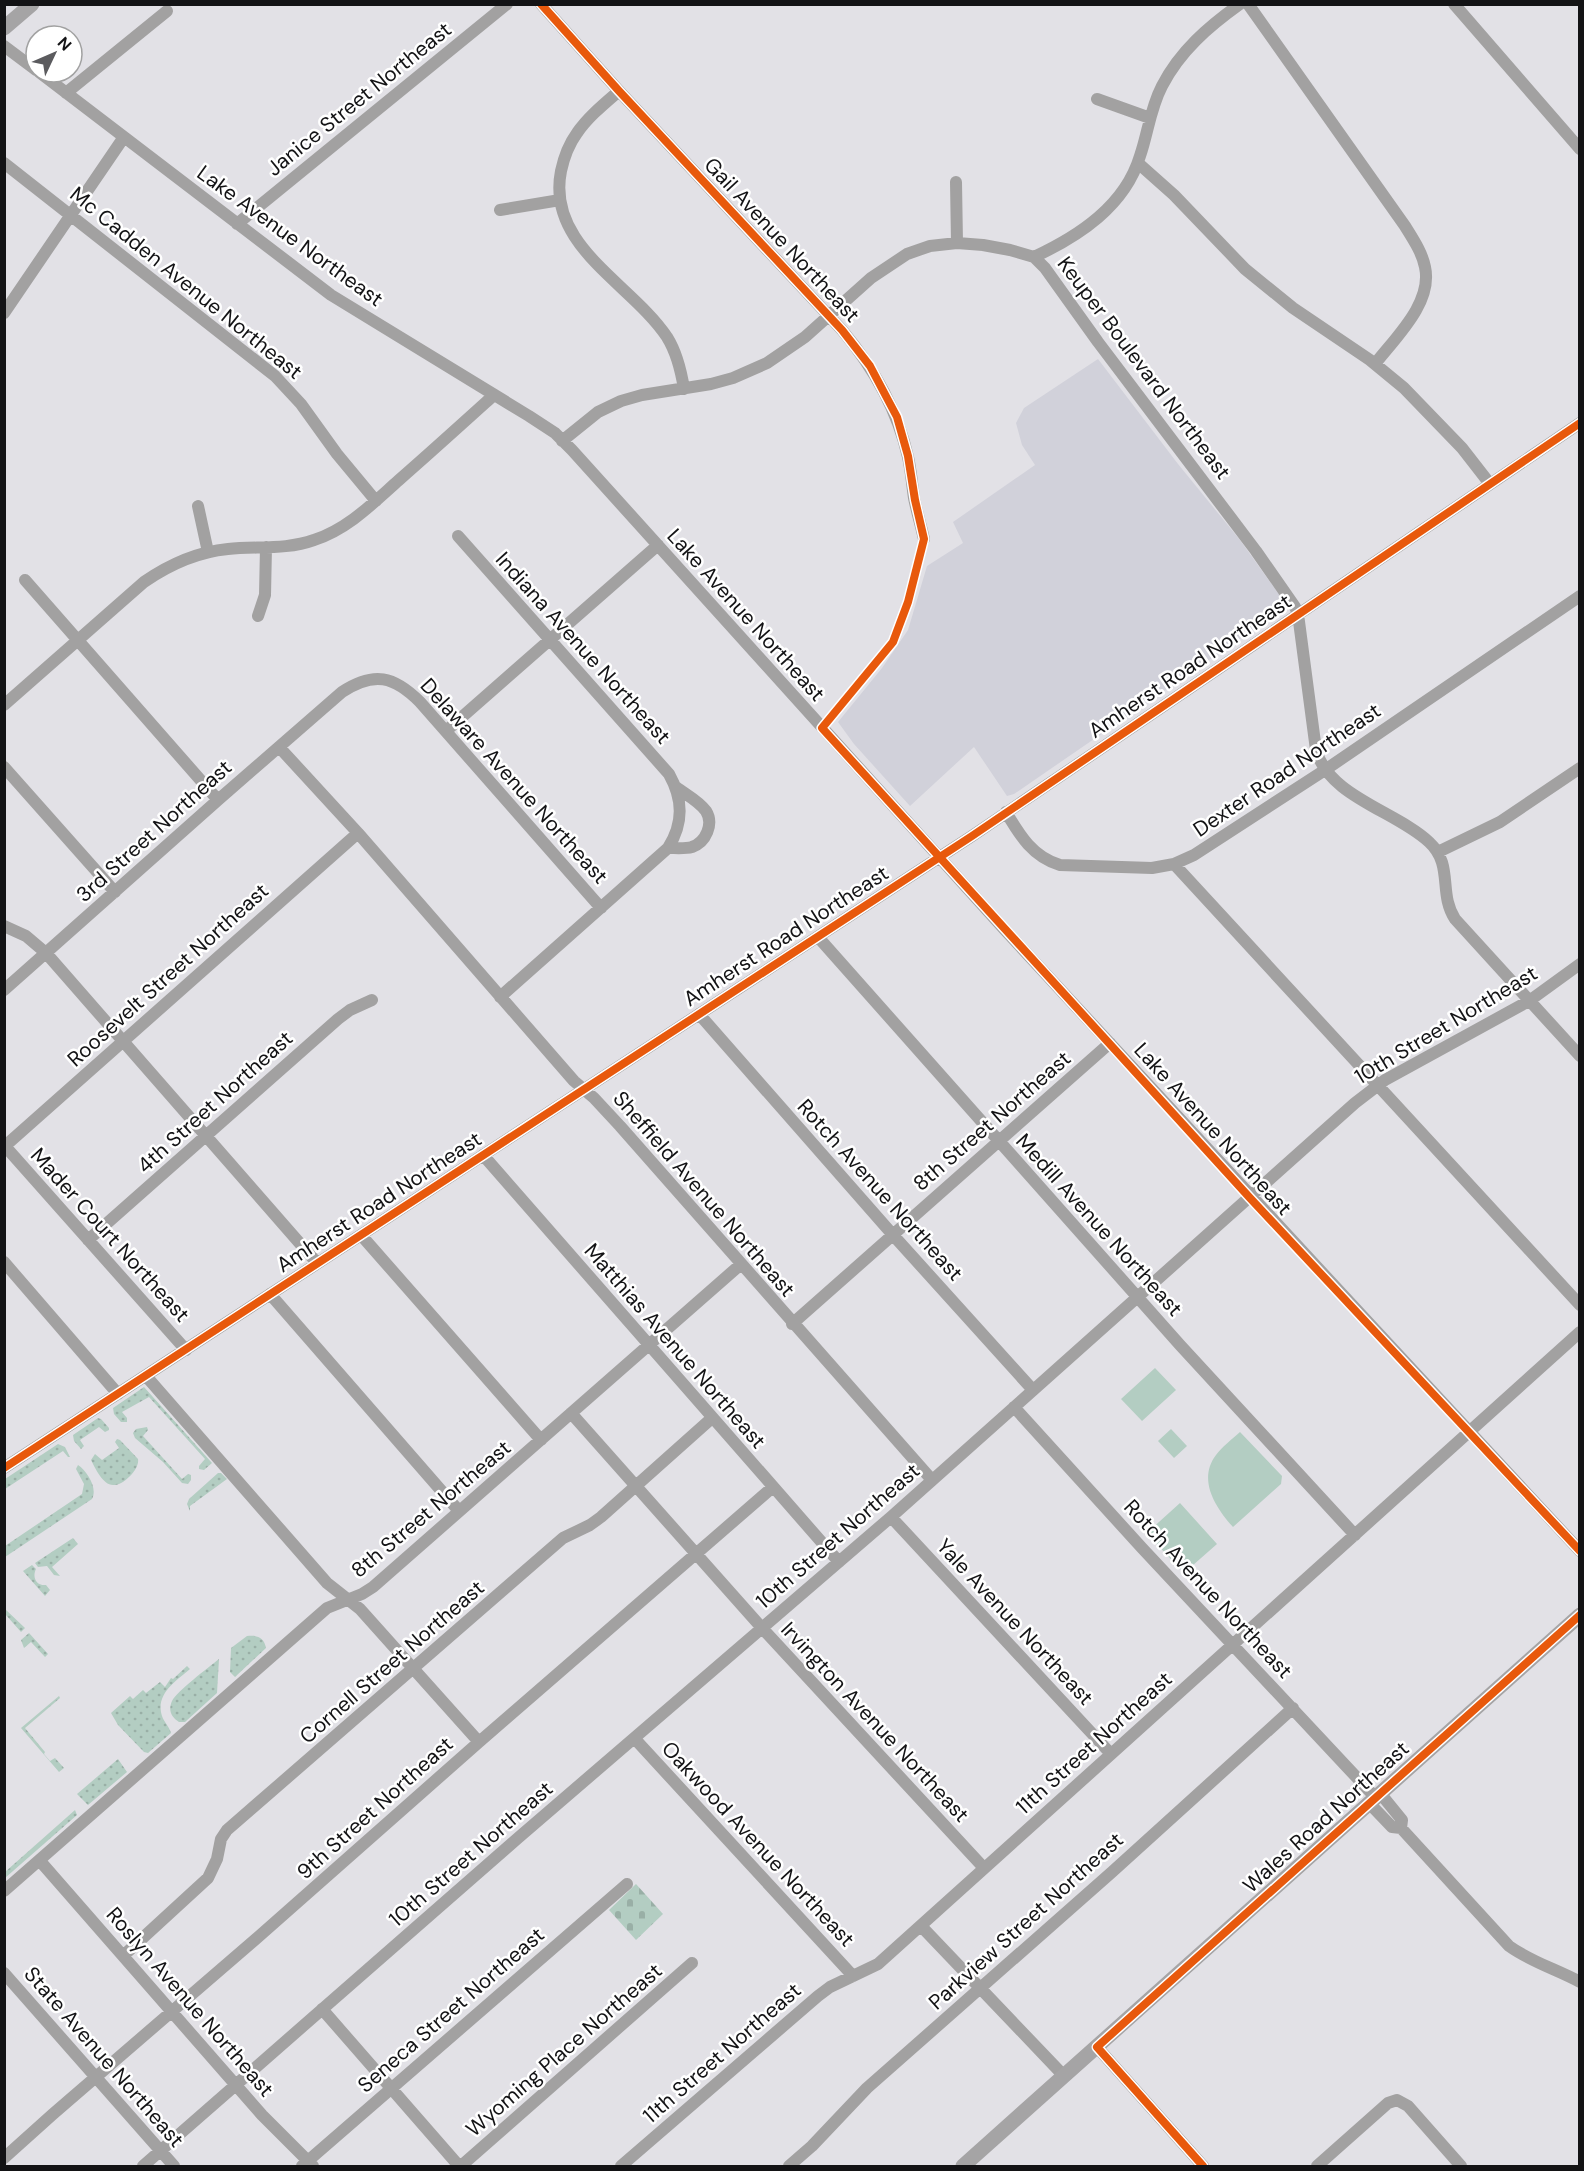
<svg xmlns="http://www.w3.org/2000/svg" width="1584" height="2171" font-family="'DM Sans',sans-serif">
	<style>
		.built { fill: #d1d1da }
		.grass { fill: url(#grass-dots) }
		.cemetery { fill: url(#cemetery-stones) }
		.park { fill: #b3cdc2 }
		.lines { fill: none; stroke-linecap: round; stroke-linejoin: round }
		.minor { stroke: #a2a1a1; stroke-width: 12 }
		.major { stroke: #a5a4a5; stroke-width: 15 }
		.cycleway-casing { stroke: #fff; stroke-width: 11 }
		.cycleway { stroke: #e8590c; stroke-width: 8 }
		.labels { text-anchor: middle; stroke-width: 5; stroke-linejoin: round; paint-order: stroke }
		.street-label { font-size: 21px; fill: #131315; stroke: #fff }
	</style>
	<defs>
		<pattern id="grass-dots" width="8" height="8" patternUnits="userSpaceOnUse" patternTransform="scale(1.5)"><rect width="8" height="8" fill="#b3cdc2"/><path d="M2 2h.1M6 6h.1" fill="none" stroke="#99afa6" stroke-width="1.8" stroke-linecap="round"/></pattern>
		<pattern id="cemetery-stones" width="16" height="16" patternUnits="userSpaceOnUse" patternTransform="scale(1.5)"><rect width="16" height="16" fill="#b3cdc2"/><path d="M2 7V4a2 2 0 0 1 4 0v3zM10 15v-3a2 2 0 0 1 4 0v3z" fill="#99afa6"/></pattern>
	</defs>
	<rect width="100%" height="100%" fill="#e2e1e6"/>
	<!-- built -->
	<path class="built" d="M1098 359 1178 464 1240 540 1283 600 1282 610 1014 794 1007 796 974 747 910 806 854 744 838 722 882 668 908 630 927 566 963 543 953 522 1035 465 1022 445 1016 423 1024 408Z"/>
	<!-- grass -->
	<path class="grass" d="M144 1387 212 1463 204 1470 199 1469V1466L205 1459 149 1397 122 1412 127 1418V1422H121L114 1414 113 1408Z
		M98 1418 101 1419 109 1428V1430L105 1432 99 1427 80 1440 84 1446 81 1449 74 1441 73 1435Z
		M147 1427 148 1430 143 1436 182 1479 188 1474 191 1475V1480L188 1484 182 1483 163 1462 135 1438 133 1433 136 1429Z
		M117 1439 120 1440 138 1459C140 1469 123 1486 113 1485 103 1485 95 1468 91 1460L95 1454 102 1460 119 1448 115 1442Z
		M58 1444 65 1447 70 1457H68L63 1451 5 1489V1479Z
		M78 1465C87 1471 98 1488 92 1499L5 1557V1546L82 1494 84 1484 76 1469Z
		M218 1473H221L227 1479 190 1506V1511L187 1504 189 1499Z
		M73 1538 78 1544 52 1567 60 1576 54 1575 47 1566 38 1567 35 1563Z
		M32 1565 36 1569C32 1577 36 1586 46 1585L50 1590 45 1596 23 1571Z
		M5 1609 25 1628 21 1632 5 1614Z
		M29 1633 48 1654 45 1657 31 1642 24 1648 21 1640Z
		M247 1636C257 1635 264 1637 266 1648L235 1677 230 1672 231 1648Z
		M219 1659 217 1693 185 1722H179C171 1717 168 1710 172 1701 177 1691 208 1668 219 1659Z
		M187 1666 190 1669C176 1681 155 1694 162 1716 164 1722 169 1726 171 1733L148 1753 144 1752 118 1725 111 1713 130 1696 133 1699 143 1690 146 1693 160 1682 165 1687 171 1678 173 1679Z
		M59 1696 60 1698 25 1728 45 1752 44 1754 50 1761 55 1758 64 1768 59 1772 21 1728Z
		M118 1759 127 1772 88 1805 77 1794Z
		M75 1810 77 1815 5 1878V1872Z"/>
	<!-- cemetery -->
	<path class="cemetery" d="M636 1884 663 1914 636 1940 609 1910Z"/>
	<!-- park -->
	<path class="park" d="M1155 1368 1176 1390 1142 1421 1121 1399Z
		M1171 1429 1187 1446 1174 1458 1158 1441Z
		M1240 1432 1282 1476 1281 1484 1233 1527C1216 1508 1197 1480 1216 1455 1222 1447 1232 1439 1240 1432Z
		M1180 1503 1217 1544 1184 1573 1148 1535 1149 1531Z"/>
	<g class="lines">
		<!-- minor -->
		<path class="minor" d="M541 4 619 91 842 330C873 367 897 408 908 457 911 470 912 484 914 498 917 512 921 526 924 539
			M1248 4 1405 226C1413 239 1422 252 1425 267 1433 303 1395 338 1375 364
			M1454 4 1580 149
			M4 46 36 70
			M39 72 331 295 529 416 555 433 572 450 1005 930 1580 1551
			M619 91C604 104 588 117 577 133 569 144 564 157 561 171 546 246 632 284 667 337 677 353 681 370 684 389
			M66 93 167 11
			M1097 99 1150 118
			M4 163 275 376 301 404 337 454 376 501
			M1138 163 1174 195 1245 269 1293 308 1370 360 1404 388 1462 448 1490 484
			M956 182 957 243
			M500 210 560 200
			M237 224 507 4
			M1034 257C1079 236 1125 206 1140 156 1148 133 1150 109 1162 86 1180 51 1208 27 1240 4
			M4 313 124 137
			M562 441 598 412 621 401 642 395 711 384 733 378 767 363 805 337 871 278 907 254 930 246 957 243 983 245 1010 250 1034 257 1045 268 1098 342 1256 551 1295 607 1298 614 1316 750C1329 797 1396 811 1429 842 1454 865 1438 893 1455 919L1580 1056
			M198 506 208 552
			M458 536 669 774C683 799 684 823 668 848
			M25 580 218 800
			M258 616 265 595 266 547
			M4 705 144 582C170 564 197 552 228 549 257 546 286 550 314 540 348 529 373 503 399 480 431 452 463 423 494 395
			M446 731 658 545
			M279 747 358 833 574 1081 594 1098 620 1126 932 1480
			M4 767 115 892
			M1006 812C1020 836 1033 857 1060 865L1152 868 1174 864 1194 855 1325 770 1580 596
			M1438 852 1500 822 1580 768
			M1174 864 1580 1305
			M4 926 26 936 46 953 317 1263
			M818 937 1180 1345 1355 1535
			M4 990 218 800 342 692C374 671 394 676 420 702L601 908
			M500 997 668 848C676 848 685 849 692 847 706 842 714 824 706 811 699 801 685 794 676 787
			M699 1014 893 1235 1033 1390
			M4 1145 186 1350
			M5 1146 358 833
			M483 1155 839 1562
			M361 1235 541 1440
			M88 1240 338 1019 350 1010 372 1000
			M4 1262 118 1394
			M270 1294 459 1511
			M792 1324 1110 1043
			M146 1376 327 1583 360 1609 479 1742
			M1014 1407 1142 1548 1375 1797
			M571 1413 762 1628 984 1868
			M4 1468 972 836 1580 423
			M891 1517 1111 1754
			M635 1739 853 1976
			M1380 1793 1402 1820 1401 1828 1509 1946C1531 1962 1556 1969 1580 1982
			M1369 1803 1392 1827 1401 1828
			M40 1861 262 2115 313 2166
			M4 1891 327 1608 362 1594 373 1587 740 1265
			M921 1926 1064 2076
			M123 1956 208 1878 217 1859 221 1839 227 1830 563 1538 590 1525 601 1517 712 1418
			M4 1973 174 2166
			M322 2009 459 2166
			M1097 2047 1203 2166
			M4 2158 53 2114 257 1938 479 1742 773 1487
			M143 2166 518 1838 891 1517 1355 1103 1385 1080 1529 1001 1580 964
			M302 2166 627 1884
			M461 2166 692 1963
			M621 2166 818 1996 830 1987 878 1964 1580 1332
			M789 2166 812 2146 867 2088 1112 1872 1293 1708
			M1317 2166 1388 2103 1397 2100 1408 2106 1461 2166"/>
		<!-- major -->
		<path class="major" d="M4 28 32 4
			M963 2166 1580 1615"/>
		<defs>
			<path id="cycleway" d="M541 4 619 91 842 330 870 366 897 417 908 456 915 500 924 539 908 602 893 642 822 728 1250 1198 1580 1551
				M4 1468 972 836 1580 423
				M1203 2166 1097 2047 1580 1615"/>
		</defs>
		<!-- cycleway casing -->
		<use href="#cycleway" class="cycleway-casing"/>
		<!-- cycleway -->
		<use href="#cycleway" class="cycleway"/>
	</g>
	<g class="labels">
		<!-- street labels -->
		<g class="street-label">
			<text transform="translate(359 99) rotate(-39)" y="7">Janice Street Northeast</text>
			<text transform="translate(290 236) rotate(36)" y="7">Lake Avenue Northeast</text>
			<text transform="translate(782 240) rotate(47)" y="7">Gail Avenue Northeast</text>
			<text transform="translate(186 283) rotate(39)" y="7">Mc Cadden Avenue Northeast</text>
			<text transform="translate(1144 368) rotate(53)" y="7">Keuper Boulevard Northeast</text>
			<text transform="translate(746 615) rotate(48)" y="7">Lake Avenue Northeast</text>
			<text transform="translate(583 648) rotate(48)" y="7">Indiana Avenue Northeast</text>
			<text transform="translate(1190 666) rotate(-34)" y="7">Amherst Road Northeast</text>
			<text transform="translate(1287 770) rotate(-34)" y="7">Dexter Road Northeast</text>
			<text transform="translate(514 781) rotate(48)" y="7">Delaware Avenue Northeast</text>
			<text transform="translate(154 831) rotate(-42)" y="7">3rd Street Northeast</text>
			<text transform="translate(786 936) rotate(-33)" y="7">Amherst Road Northeast</text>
			<text transform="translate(168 975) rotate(-42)" y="7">Roosevelt Street Northeast</text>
			<text transform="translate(1446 1025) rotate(-31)" y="7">10th Street Northeast</text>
			<text transform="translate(215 1102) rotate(-42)" y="7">4th Street Northeast</text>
			<text transform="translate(992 1121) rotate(-41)" y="7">8th Street Northeast</text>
			<text transform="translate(1213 1129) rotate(48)" y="7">Lake Avenue Northeast</text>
			<text transform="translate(880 1190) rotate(48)" y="7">Rotch Avenue Northeast</text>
			<text transform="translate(704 1194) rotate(49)" y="7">Sheffield Avenue Northeast</text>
			<text transform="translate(379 1202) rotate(-33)" y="7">Amherst Road Northeast</text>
			<text transform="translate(1099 1225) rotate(48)" y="7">Medill Avenue Northeast</text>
			<text transform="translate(110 1235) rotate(48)" y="7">Mader Court Northeast</text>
			<text transform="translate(675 1346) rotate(49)" y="7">Matthias Avenue Northeast</text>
			<text transform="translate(431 1509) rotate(-40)" y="7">8th Street Northeast</text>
			<text transform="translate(838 1536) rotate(-41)" y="7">10th Street Northeast</text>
			<text transform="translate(1208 1589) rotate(47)" y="7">Rotch Avenue Northeast</text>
			<text transform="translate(1015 1622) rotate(47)" y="7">Yale Avenue Northeast</text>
			<text transform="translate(392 1662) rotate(-41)" y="7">Cornell Street Northeast</text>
			<text transform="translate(875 1722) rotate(47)" y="7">Irvington Avenue Northeast</text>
			<text transform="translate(1094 1743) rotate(-42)" y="7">11th Street Northeast</text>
			<text transform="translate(375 1808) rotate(-42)" y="7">9th Street Northeast</text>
			<text transform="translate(1326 1817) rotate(-42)" y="7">Wales Road Northeast</text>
			<text transform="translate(758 1844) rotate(47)" y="7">Oakwood Avenue Northeast</text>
			<text transform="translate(471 1854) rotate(-41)" y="7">10th Street Northeast</text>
			<text transform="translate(1026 1921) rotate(-42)" y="7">Parkview Street Northeast</text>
			<text transform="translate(190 2002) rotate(49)" y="7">Roslyn Avenue Northeast</text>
			<text transform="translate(451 2010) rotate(-41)" y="7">Seneca Street Northeast</text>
			<text transform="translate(564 2050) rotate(-41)" y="7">Wyoming Place Northeast</text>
			<text transform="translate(722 2053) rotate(-41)" y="7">11th Street Northeast</text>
			<text transform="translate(104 2057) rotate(49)" y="7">State Avenue Northeast</text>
		</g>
	</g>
	<!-- border -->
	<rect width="1584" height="2171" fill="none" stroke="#131315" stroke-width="12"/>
	<!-- north arrow -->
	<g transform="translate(54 54) rotate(46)"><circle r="28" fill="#ffffff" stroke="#a1a1a1" stroke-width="1.5"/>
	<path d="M0-4.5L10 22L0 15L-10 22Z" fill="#5b5b5e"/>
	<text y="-9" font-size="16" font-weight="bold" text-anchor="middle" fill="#131315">N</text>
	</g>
</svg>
